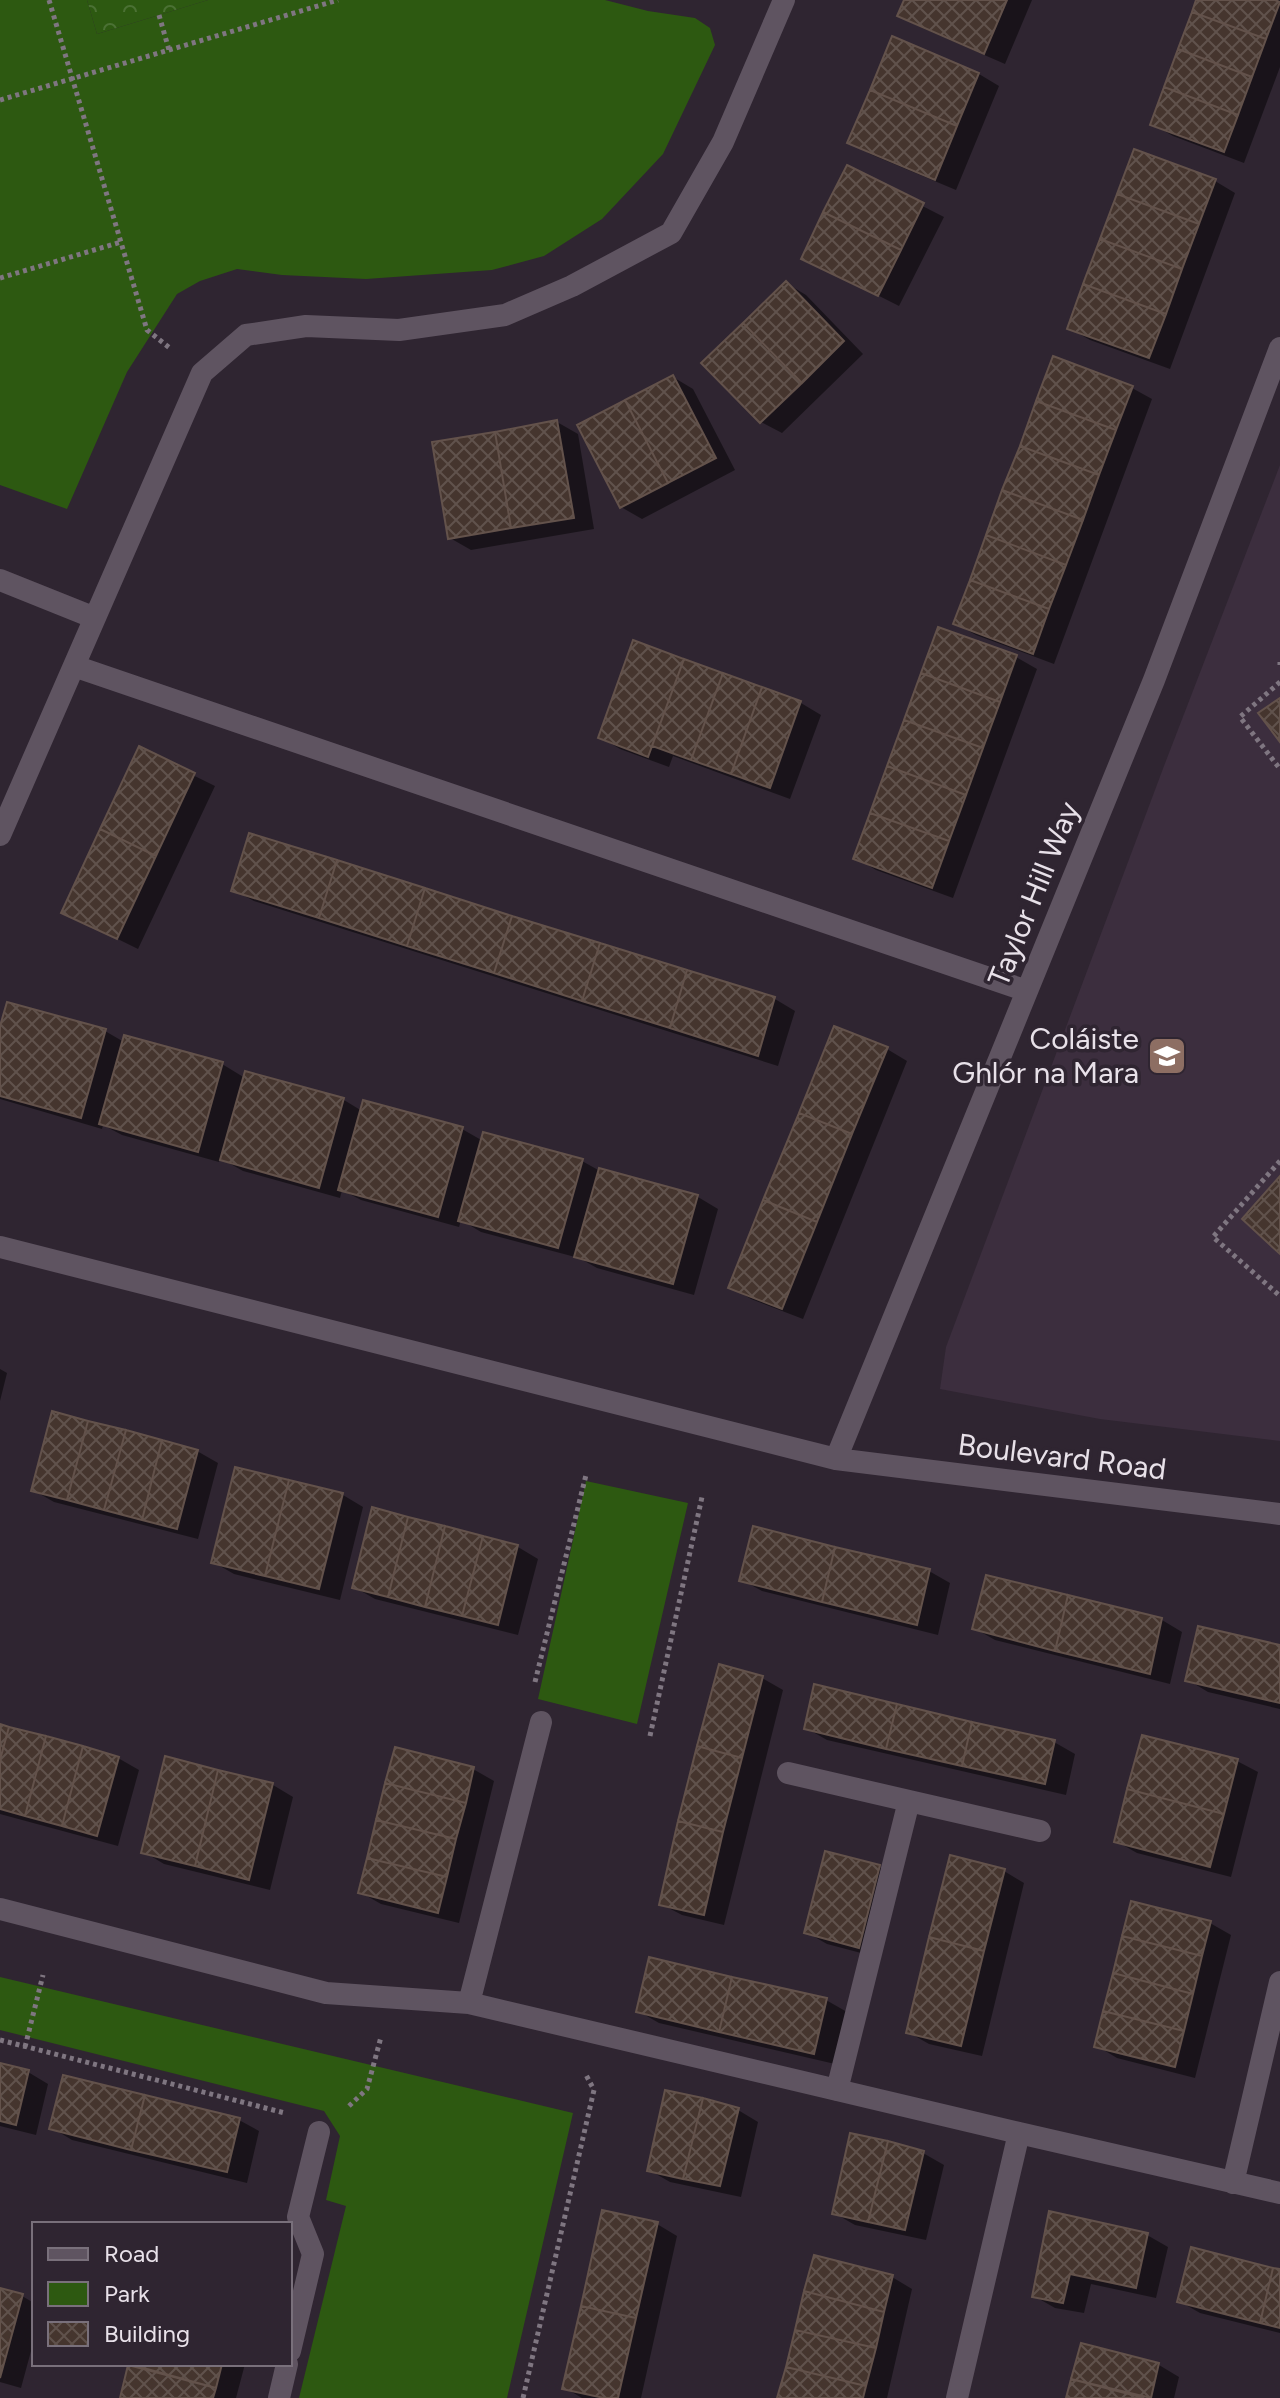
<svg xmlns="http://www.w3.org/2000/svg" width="1280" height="2398" font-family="Figtree,sans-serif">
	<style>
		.built { fill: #3c2e3e }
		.green { fill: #2d5911 }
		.forest { fill: url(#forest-crowns) }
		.shadow { fill: #0007 }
		.building { fill: url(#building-cross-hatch); stroke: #63524b; stroke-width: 2 }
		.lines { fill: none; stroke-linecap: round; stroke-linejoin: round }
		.path { stroke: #7f7681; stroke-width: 5; stroke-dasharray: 4 4; stroke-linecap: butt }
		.minor { stroke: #5f5461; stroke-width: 22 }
		.labels { text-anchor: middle; stroke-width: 7; stroke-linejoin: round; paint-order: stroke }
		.street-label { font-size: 30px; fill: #e8e1e9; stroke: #2f2531 }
		.poi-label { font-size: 30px; fill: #e8e1e9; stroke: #2f2531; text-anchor: end }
	</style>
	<defs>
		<pattern id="forest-crowns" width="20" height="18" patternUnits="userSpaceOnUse" patternTransform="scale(2)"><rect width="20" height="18" fill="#2d5911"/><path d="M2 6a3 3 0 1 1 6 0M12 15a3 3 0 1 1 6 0" fill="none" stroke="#4b7134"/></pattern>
		<pattern id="building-cross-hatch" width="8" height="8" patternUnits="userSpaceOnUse" patternTransform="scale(2)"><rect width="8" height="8" fill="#45352e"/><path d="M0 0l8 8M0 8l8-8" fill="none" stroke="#60524c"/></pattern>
	</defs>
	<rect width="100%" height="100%" fill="#2f2531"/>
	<!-- built -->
	<path class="built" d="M1280 465V1441L1100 1419 940 1389 946 1347 1164 766Z"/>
	<!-- green -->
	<path class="green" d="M0 0H87L97 34 208 0H605L648 11 695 18 710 28 715 45 663 154 602 219 544 256 492 270 366 279 282 275 237 269 200 281 177 294 127 372 67 509 0 485Z
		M586 1481 688 1503 637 1724 538 1699Z
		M0 1977 573 2113 507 2398H299L346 2206 326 2200 340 2136 324 2111 0 2030Z"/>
	<!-- forest -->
	<path class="forest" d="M87 0H208L97 34Z"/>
	<!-- shadow -->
	<path class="shadow" d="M906 0H1032L1005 64 920 27 899 16Z
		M1199 0H1280V67L1244 163 1173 136 1152 124Z
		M893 39 979 74 999 86 956 190 870 154 850 142Z
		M848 168 944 217 899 306 804 258Z
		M1215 181 1235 193 1170 369 1090 340 1069 328Z
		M786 283 806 295 863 354 782 433 761 422Z
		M673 377 693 389 735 470 642 519 621 507Z
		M1132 388 1152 399 1054 664 976 635 956 624Z
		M557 422 578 434 594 529 471 550 450 538Z
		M635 642 801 703 821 715 790 799 673 756 669 767 620 749 600 737Z
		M1016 657 1037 669 953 898 876 870 856 858Z
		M140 749 215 786 138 949 63 912Z
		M250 835 775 999 795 1011 778 1066 254 901 233 890Z
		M105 1031 124 1042 222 1064 245 1078 246 1073 344 1100 362 1111 462 1129 483 1141 582 1161 600 1171 698 1197 718 1209 694 1295 597 1268 579 1258 481 1232 461 1220 459 1227 361 1200 342 1190 340 1198 243 1171 220 1158 219 1162 122 1135 103 1125 102 1129 0 1099V1034Z
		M887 1049 907 1061 803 1319 751 1299 731 1287Z
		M0 1369 7 1373 0 1401Z
		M197 1451 218 1463 198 1539 54 1502 33 1490Z
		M237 1469 343 1495 363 1507 340 1600 234 1574 213 1562Z
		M374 1510 518 1547 538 1559 518 1635 375 1599 354 1587Z
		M929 1571 950 1583 938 1635 762 1591 742 1580Z
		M988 1578 1162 1620 1182 1632 1170 1684 995 1640 974 1628Z
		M1280 1647V1709L1208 1692 1188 1680Z
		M762 1678 783 1690 724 1925 682 1915 661 1904Z
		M0 1726 118 1758 139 1770 118 1846 0 1814Z
		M806 1728 1054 1742 1075 1754 1066 1795 827 1740Z
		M167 1759 273 1785 293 1797 270 1890 164 1864 144 1852Z
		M1237 1761 1258 1772 1231 1877 1137 1853 1116 1841Z
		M473 1769 494 1781 459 1923 381 1904 360 1892Z
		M879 1867 900 1878 880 1958 827 1944 806 1932Z
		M1004 1871 1024 1883 982 2056 929 2044 908 2032Z
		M1210 1923 1231 1935 1195 2078 1117 2058 1097 2046Z
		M826 2000 847 2012 835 2064 659 2023 638 2011Z
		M0 2065 28 2072 48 2084 36 2135 0 2126Z
		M738 2110 758 2122 741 2197 670 2182 649 2170Z
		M239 2120 259 2131 247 2183 72 2140 52 2128Z
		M923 2153 944 2165 926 2240 855 2225 834 2213Z
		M1051 2214 1147 2235 1168 2247 1156 2298 1091 2284 1084 2313 1055 2308 1034 2296Z
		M657 2224 677 2236 641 2398H582L565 2388Z
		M1280 2271V2333L1200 2313 1179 2301Z
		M892 2277 912 2289 887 2398H779Z
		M0 2290 22 2296 34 2303V2340L21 2388 0 2382Z
		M1082 2346 1159 2365 1179 2377 1174 2398H1069Z
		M130 2364H245L236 2398H121Z"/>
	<!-- building -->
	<path class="building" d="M904 0H1007L984 54 897 16Z
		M1196 0H1275L1280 2 1266 39 1192 12Z
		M1192 12 1266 39 1252 77 1178 49Z
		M892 36 979 73 957 126 870 90Z
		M1178 49 1252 77 1238 115 1164 87Z
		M1164 87 1238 115 1224 152 1150 125Z
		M870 90 957 126 935 180 847 143Z
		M1134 149 1216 179 1199 224 1117 194Z
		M847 165 924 203 901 250 823 212Z
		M1117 194 1199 224 1182 269 1100 239Z
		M823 212 901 250 878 296 801 259Z
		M1100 239 1182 269 1166 314 1083 284Z
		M786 281 844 341 802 383 743 323Z
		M1083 284 1166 314 1149 358 1067 329Z
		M743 323 802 383 760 423 701 363Z
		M1053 356 1133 386 1116 430 1036 401Z
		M673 375 716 458 668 483 625 400Z
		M625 400 668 483 620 508 577 425Z
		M1036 401 1116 430 1099 475 1020 446Z
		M557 420 574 518 511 528 495 432Z
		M495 432 511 528 448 539 432 442Z
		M1020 446 1099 475 1083 520 1002 490Z
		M1002 490 1083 520 1066 565 986 535Z
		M986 535 1066 565 1049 609 970 580Z
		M970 580 1049 609 1033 654 953 624Z
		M938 627 1017 655 1000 702 921 673Z
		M633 640 684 659 648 757 598 738Z
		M684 659 723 673 691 760 652 746Z
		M723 673 762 687 731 774 691 760Z
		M921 673 1000 702 983 748 904 720Z
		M762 687 801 701 770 788 731 774Z
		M1280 698V742L1258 713Z
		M904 720 983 748 966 795 887 766Z
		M139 746 195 773 156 856 100 829Z
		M887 766 966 795 949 841 870 813Z
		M870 813 949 841 932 888 853 859Z
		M100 829 156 856 117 939 61 913Z
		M249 833 337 860 319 918 231 891Z
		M337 860 425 888 407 946 319 918Z
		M425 888 512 916 494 973 407 946Z
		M512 916 600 943 582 1001 494 973Z
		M600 943 687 970 670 1028 582 1001Z
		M687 970 775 997 758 1056 670 1028Z
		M7 1002 106 1029 81 1118 0 1096V1026Z
		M834 1026 888 1047 852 1134 799 1113Z
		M124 1035 223 1062 198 1152 99 1124Z
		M245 1071 344 1098 319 1188 220 1160Z
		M363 1100 463 1127 438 1217 338 1190Z
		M799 1113 852 1134 817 1222 763 1200Z
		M483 1132 583 1159 558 1248 458 1221Z
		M599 1168 698 1195 673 1284 574 1257Z
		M1280 1176V1254L1242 1219Z
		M763 1200 817 1222 782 1309 728 1288Z
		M52 1411 88 1421 67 1500 31 1491Z
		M88 1421 126 1430 104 1510 67 1500Z
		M126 1430 162 1440 142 1520 104 1510Z
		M162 1440 198 1450 177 1529 142 1520Z
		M235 1467 289 1480 265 1576 211 1563Z
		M289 1480 343 1493 319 1589 265 1576Z
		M372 1507 408 1517 388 1597 352 1588Z
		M408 1517 445 1526 425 1607 388 1597Z
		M445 1526 483 1536 462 1616 425 1607Z
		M753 1526 835 1547 822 1602 739 1581Z
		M483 1536 518 1545 498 1625 462 1616Z
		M835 1547 930 1569 917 1625 822 1602Z
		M986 1575 1068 1595 1055 1651 972 1629Z
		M1068 1595 1162 1618 1150 1674 1055 1651Z
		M1198 1626 1280 1645V1703L1185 1681Z
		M719 1664 763 1676 742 1758 697 1746Z
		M814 1684 897 1704 886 1749 804 1729Z
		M897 1704 972 1722 962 1766 886 1749Z
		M972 1722 1055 1740 1045 1784 962 1766Z
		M0 1724 9 1727 0 1760Z
		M9 1727 46 1736 25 1816 0 1809V1760Z
		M1142 1735 1238 1759 1224 1814 1127 1789Z
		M46 1736 83 1746 62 1826 25 1816Z
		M83 1746 119 1757 97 1836 62 1826Z
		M697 1746 742 1758 723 1832 678 1821Z
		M395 1747 474 1767 466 1803 385 1783Z
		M165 1756 218 1770 195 1866 141 1853Z
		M218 1770 273 1783 249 1880 195 1866Z
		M385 1783 466 1803 456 1839 376 1820Z
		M1127 1789 1224 1814 1210 1867 1114 1842Z
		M376 1820 456 1839 447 1877 367 1858Z
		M678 1821 723 1832 704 1915 659 1905Z
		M825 1851 880 1865 859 1948 804 1933Z
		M950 1855 1005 1869 984 1951 929 1937Z
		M367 1858 447 1877 438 1913 358 1893Z
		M1131 1901 1211 1921 1202 1956 1122 1936Z
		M1122 1936 1202 1956 1193 1994 1113 1973Z
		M929 1937 984 1951 961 2046 906 2033Z
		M649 1957 732 1977 719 2032 636 2012Z
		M1113 1973 1193 1994 1184 2031 1103 2011Z
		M732 1977 827 1998 814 2054 719 2032Z
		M1103 2011 1184 2031 1175 2067 1094 2047Z
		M0 2063 29 2070 16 2125 0 2121Z
		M63 2075 145 2095 131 2150 49 2129Z
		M665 2090 703 2098 683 2179 647 2171Z
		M145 2095 240 2118 227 2172 131 2150Z
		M703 2098 739 2108 720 2186 683 2179Z
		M850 2133 888 2141 868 2222 832 2214Z
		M888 2141 924 2151 905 2230 868 2222Z
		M602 2210 658 2222 636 2318 581 2306Z
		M1049 2211 1148 2233 1136 2288 1070 2274 1063 2303 1032 2297Z
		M1191 2247 1273 2268 1260 2323 1177 2302Z
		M814 2255 893 2275 884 2312 804 2291Z
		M1273 2268 1280 2269V2328L1260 2323Z
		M0 2288 23 2294 0 2378Z
		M804 2291 884 2312 876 2348 795 2330Z
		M581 2306 636 2318 618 2398H604L562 2389Z
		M795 2330 876 2348 866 2386 786 2367Z
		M1081 2343 1159 2363 1151 2398 1071 2379Z
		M129 2364H222L216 2388Z
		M128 2365 216 2388 213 2398H120Z
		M786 2367 866 2386 863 2398H777Z
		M1071 2379 1144 2398H1066Z"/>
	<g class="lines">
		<!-- path -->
		<path class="path" d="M49 0 147 330 171 349
			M159 15 169 50
			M0 100 338 0
			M0 278 121 242
			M1280 662V665
			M1280 682 1240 717 1280 769
			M1280 1161 1213 1237 1280 1296
			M535 1682 586 1475
			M650 1736 702 1497
			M0 2040 285 2113
			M25 2047 43 1975
			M349 2106 367 2089 381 2037
			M523 2398 594 2090 585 2073"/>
		<!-- minor -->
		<path class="minor" d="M0 580 95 618
			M74 666 1027 991
			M0 835 202 373 246 335 306 326 399 330 505 315 572 286 671 233 723 142 784 0
			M0 1247 836 1459 1280 1514
			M836 1459 1154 680 1280 348
			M788 1773 909 1801 837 2090
			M909 1801 1040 1831
			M0 1909 326 1993 469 2003 1019 2133 957 2398
			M469 2003 541 1722
			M1019 2133 1280 2193
			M1233 2183 1280 1982
			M290 2351 313 2254 298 2217 319 2132
			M279 2398 287 2364"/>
	</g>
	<!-- icons -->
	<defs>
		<symbol id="school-square" viewBox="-11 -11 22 22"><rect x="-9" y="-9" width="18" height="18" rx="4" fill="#8d6e63" stroke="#2f2531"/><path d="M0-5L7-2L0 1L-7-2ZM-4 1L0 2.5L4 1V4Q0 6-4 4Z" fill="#fff"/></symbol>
	</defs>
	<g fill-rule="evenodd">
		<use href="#school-square" x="1145" y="1034" width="44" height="44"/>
	</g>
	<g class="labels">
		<!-- street labels -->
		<g class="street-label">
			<text transform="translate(1034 894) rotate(-68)" y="10">Taylor Hill Way</text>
			<text transform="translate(1062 1457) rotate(7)" y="10">Boulevard Road</text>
		</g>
		<!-- poi labels -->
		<g class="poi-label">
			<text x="1139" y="1049">Coláiste<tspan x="1139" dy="34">Ghlór na Mara</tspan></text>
		</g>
	</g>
	<!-- legend -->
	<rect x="32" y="2222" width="260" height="144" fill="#2f2531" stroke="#79707b" stroke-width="2"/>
	<rect x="48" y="2248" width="40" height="12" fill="#5f5461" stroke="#79707b" stroke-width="2"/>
	<text x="104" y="2262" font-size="24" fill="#e8e1e9">Road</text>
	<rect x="48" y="2282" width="40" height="24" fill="#2d5911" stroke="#79707b" stroke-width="2"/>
	<text x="104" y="2302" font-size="24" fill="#e8e1e9">Park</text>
	<rect x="48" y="2322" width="40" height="24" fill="url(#building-cross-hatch)" stroke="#79707b" stroke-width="2"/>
	<text x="104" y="2342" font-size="24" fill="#e8e1e9">Building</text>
</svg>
